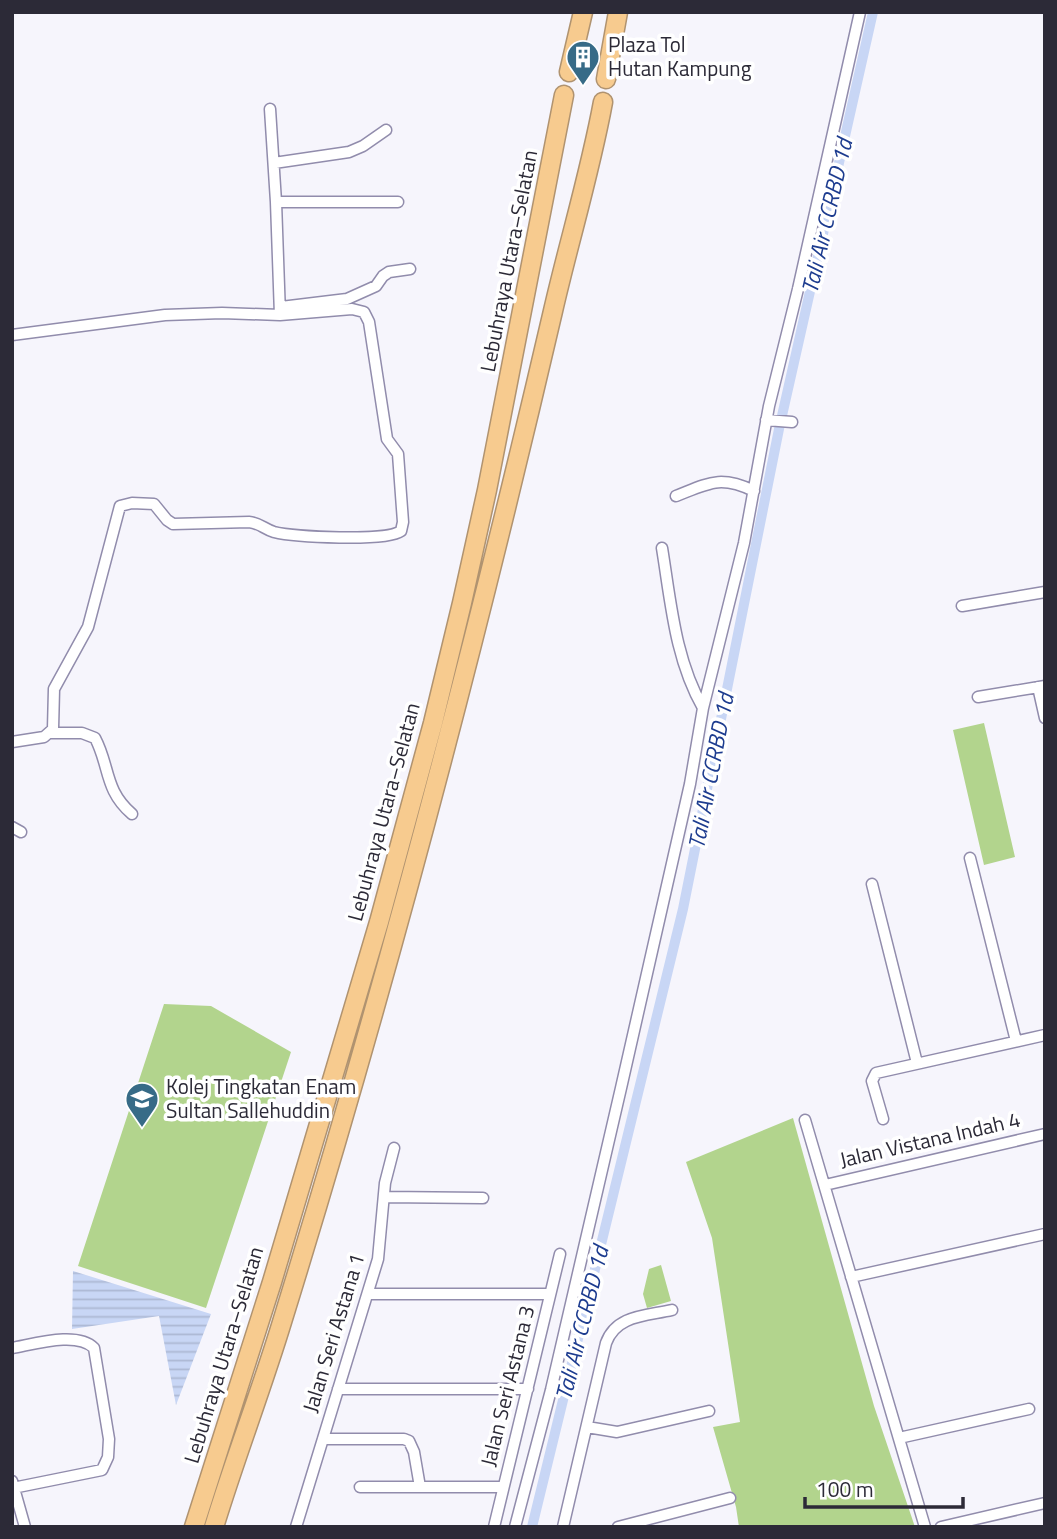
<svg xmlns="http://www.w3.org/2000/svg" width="1057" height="1539" font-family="'Titillium Web',sans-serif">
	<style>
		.green { fill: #b2d48d }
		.water { fill: url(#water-rules) }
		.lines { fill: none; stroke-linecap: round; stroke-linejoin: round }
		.canal { stroke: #c8d6f5; stroke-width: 10 }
		.minor-casing { stroke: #918cac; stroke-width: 13 }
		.motorway-casing { stroke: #b09370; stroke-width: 21 }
		.minor { stroke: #fff; stroke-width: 10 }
		.motorway { stroke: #f7cb8f; stroke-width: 18 }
		.labels { text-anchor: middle; stroke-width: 7; stroke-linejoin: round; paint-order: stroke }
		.poi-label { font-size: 21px; fill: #2c2a37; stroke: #fff; text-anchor: start }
		.street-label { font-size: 21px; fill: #2c2a37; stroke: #fff }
		.water-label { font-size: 23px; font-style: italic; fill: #1d3c8f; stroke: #fff }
	</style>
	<defs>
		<pattern id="water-rules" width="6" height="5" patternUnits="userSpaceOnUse" patternTransform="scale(1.75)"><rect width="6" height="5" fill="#c8d6f5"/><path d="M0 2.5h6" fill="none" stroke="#acb8d3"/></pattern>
	</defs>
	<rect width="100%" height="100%" fill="#f6f5fc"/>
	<!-- green -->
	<path class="green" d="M984 723 1015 857 984 865 953 730Z
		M164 1004 211 1006 291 1052 206 1308 78 1266Z
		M793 1118 874 1406 915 1527H739L736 1507 713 1427 740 1422 712 1238 686 1162Z
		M661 1265 671 1301 647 1308 643 1294 649 1269Z"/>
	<!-- water -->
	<path class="water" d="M73 1271 211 1314 176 1405 159 1316 72 1329Z"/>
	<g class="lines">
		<!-- canal -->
		<path class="canal" d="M532 1527 683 909 779 429 873 12"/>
		<defs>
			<path id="minor" d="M270 109 276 202 280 315
				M274 163 349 152 363 146 386 130
				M276 202H398
				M281 307 347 299 376 286 383 276 389 272 410 269
				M12 335 165 315 222 313 280 315 352 309 364 312 369 322 387 439 398 454 403 522 401 531C386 542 294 537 274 532 264 529 260 523 249 522L173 524 167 520 154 504 132 503 120 506 88 627 54 689 53 729 44 737 12 742
				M766 420 792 422
				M676 496C709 483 720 475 754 491
				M662 548C671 603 675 659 703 708
				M962 606 1045 592
				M1038 687 1045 718
				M978 697 1045 686
				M50 733H82L95 738C110 766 104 790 132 814
				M12 827 21 832
				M970 858 1016 1041
				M872 884 917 1063
				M883 1119 872 1081 876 1073 1045 1035
				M805 1120 925 1527
				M825 1185 1045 1134
				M384 1197 483 1198
				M851 1277 1045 1234
				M368 1294H550
				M12 1348C35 1344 77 1331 94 1348L109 1439 108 1457 102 1470 13 1488
				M338 1389H528
				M587 1427 617 1432 709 1411
				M899 1438 1029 1409
				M323 1439H404L409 1441 414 1452 420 1487
				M12 1481 25 1527
				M360 1487H503
				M296 1527 378 1259 385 1183 394 1148
				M494 1527 560 1254
				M515 1527 551 1390 621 1088 690 784 703 708 744 543 769 406 798 289 860 12
				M563 1527 606 1343C616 1315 646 1316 672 1310
				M618 1527 730 1498
				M941 1527 1045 1503"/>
			<path id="motorway" d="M569 72 583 12
				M606 79 618 12
				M194 1527 272 1282 379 922 433 723 462 603 487 490 564 95
				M214 1527C235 1458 261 1391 282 1322 385 989 474 651 553 311 569 241 590 173 603 102"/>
		</defs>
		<!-- minor casing -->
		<use href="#minor" class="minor-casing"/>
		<!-- motorway casing -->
		<use href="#motorway" class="motorway-casing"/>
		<!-- minor -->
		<use href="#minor" class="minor"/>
		<!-- motorway -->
		<use href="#motorway" class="motorway"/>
	</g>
	<!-- icons -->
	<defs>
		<symbol id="building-pin" viewBox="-11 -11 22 30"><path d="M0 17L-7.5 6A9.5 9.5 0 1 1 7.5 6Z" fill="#376b87" stroke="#fff"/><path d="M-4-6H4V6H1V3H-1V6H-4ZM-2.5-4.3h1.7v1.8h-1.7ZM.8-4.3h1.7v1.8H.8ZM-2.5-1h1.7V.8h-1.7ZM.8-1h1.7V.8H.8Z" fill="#fff"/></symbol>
		<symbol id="school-pin" viewBox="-11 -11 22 30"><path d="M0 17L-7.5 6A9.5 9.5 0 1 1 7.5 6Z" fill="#376b87" stroke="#fff"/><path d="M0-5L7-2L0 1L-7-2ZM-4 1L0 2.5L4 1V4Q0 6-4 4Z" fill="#fff"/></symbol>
	</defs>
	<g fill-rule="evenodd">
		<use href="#building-pin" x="564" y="38" width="38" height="52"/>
		<use href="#school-pin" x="123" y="1080" width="38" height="52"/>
	</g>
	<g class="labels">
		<!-- poi labels -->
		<g class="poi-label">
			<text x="608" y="52">Plaza Tol<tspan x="608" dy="24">Hutan Kampung</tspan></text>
			<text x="166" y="1094">Kolej Tingkatan Enam<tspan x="166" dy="24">Sultan Sallehuddin</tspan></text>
		</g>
		<!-- street labels -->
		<g class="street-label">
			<text transform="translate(509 261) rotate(-79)" y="7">Lebuhraya Utara–Selatan</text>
			<text transform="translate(384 812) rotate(-75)" y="7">Lebuhraya Utara–Selatan</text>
			<text transform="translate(930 1140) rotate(-13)" y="7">Jalan Vistana Indah 4</text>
			<text transform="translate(334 1333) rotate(-73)" y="7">Jalan Seri Astana 1</text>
			<text transform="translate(224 1355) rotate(-73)" y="7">Lebuhraya Utara–Selatan</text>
			<text transform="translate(508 1386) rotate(-76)" y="7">Jalan Seri Astana 3</text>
		</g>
		<!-- water labels -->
		<g class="water-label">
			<text transform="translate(827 216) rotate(-77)" y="8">Tali Air CCRBD 1d</text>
			<text transform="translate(711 771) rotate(-79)" y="8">Tali Air CCRBD 1d</text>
			<text transform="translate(582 1323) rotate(-76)" y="8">Tali Air CCRBD 1d</text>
		</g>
	</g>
	<!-- border -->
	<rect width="1057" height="1539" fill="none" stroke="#2c2a37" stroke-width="28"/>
	<!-- scale -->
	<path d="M805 1497v10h158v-10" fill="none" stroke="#2c2a37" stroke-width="3.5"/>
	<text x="816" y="1497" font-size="21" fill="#2c2a37" stroke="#ffffff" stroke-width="5" paint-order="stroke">100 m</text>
</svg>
